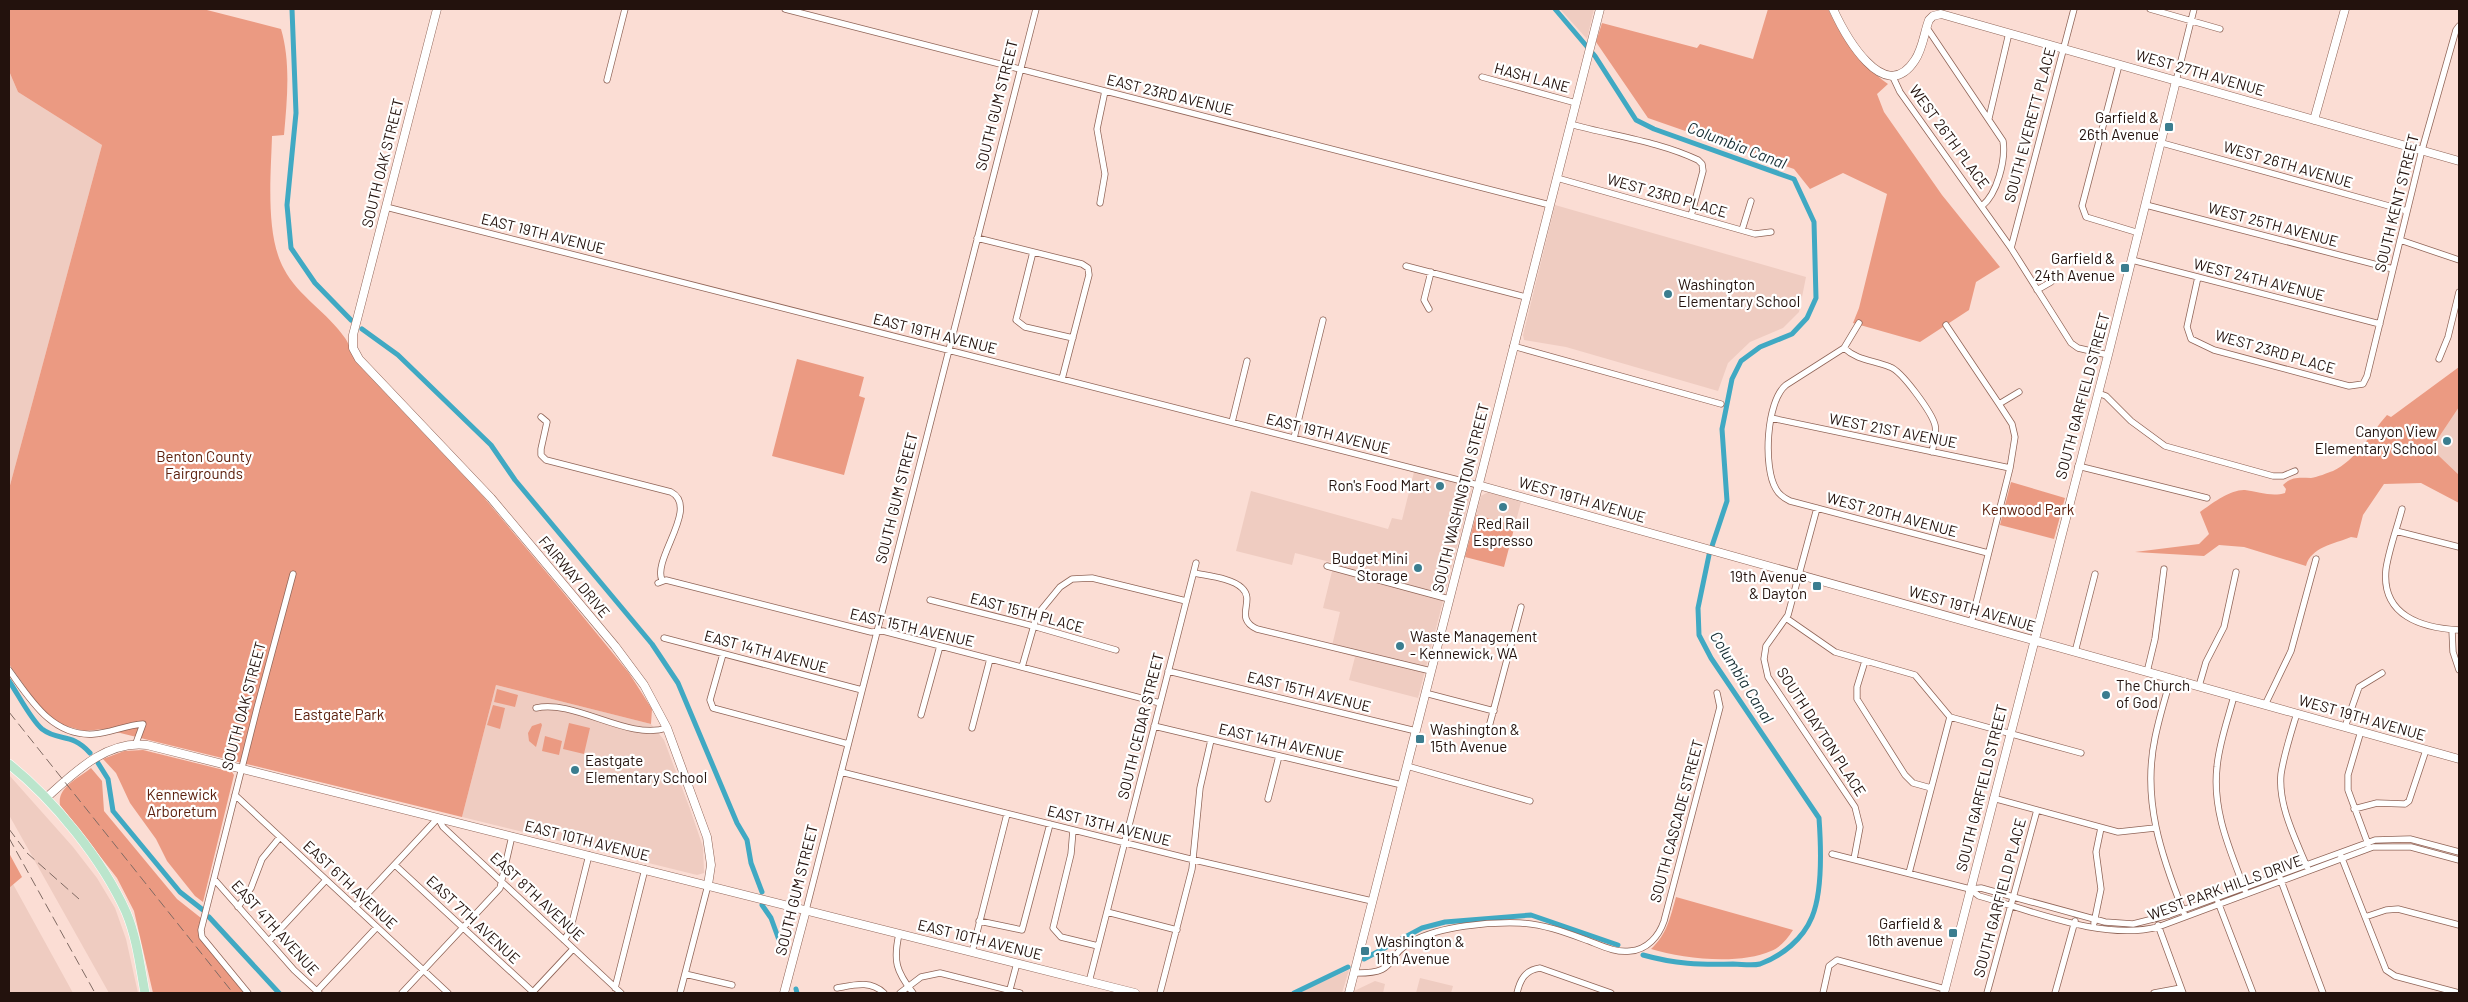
<svg xmlns="http://www.w3.org/2000/svg" width="2468" height="1002" font-family="Barlow,sans-serif">
	<style>
		.built { fill: #efccc1 }
		.green { fill: #eb9a82 }
		.lines { fill: none; stroke-linecap: round; stroke-linejoin: round }
		.canal { stroke: #40a9c3; stroke-width: 5 }
		.street-casing { stroke: #8f6457; stroke-width: 7 }
		.secondary-casing { stroke: #8f6457; stroke-width: 9 }
		.primary-casing { stroke: #fff; stroke-width: 10 }
		.street { stroke: #fff; stroke-width: 5.5 }
		.secondary { stroke: #fff; stroke-width: 8 }
		.primary { stroke: #bbe5cc; stroke-width: 9 }
		.rail { stroke: #806a63; stroke-width: 1; stroke-dasharray: 10 5; stroke-linecap: butt }
		.poi-dot { fill: #3b7d8f; stroke: #fff; stroke-width: 2 }
		.labels { text-anchor: middle; stroke-width: 4.5; stroke-linejoin: round; paint-order: stroke }
		.street-label { font-size: 15px; fill: #23120d; stroke: #fff }
		.poi-label { font-size: 15px; fill: #23120d; stroke: #fff; text-anchor: end }
		.park-label { font-size: 15px; fill: #5c200d; stroke: #fff }
		.water-label { font-size: 16px; font-style: italic; fill: #172e34; stroke: #fff }
	</style>
	<rect width="100%" height="100%" fill="#fbddd4"/>
	<!-- built -->
	<path class="built" d="M1560 9H1594L1587 39Z
		M9 71 18 92 102 145 9 489Z
		M1555 205 1806 277 1799 312 1783 328 1750 342 1728 363 1718 391 1566 347 1524 340 1523 335Z
		M2459 407V475L2437 454 2435 443Z
		M1414 472 1469 486 1472 489 1418 698 1349 680 1355 657 1331 650 1340 612 1323 608 1334 563 1295 553 1292 565 1236 551 1251 491 1388 529 1392 518 1402 520Z
		M1488 492 1521 502 1515 525 1476 515 1481 496Z
		M496 685 651 724 664 740 690 809 703 847 704 873 697 875 462 817Z
		M9 775 73 847 97 878 115 908 126 939 138 993H109L9 815Z
		M13 884 73 993H9V888Z
		M1349 970 1342 993H1297Z
		M1420 978 1453 986 1451 993H1416Z
		M1375 981 1385 984 1383 993H1354V991Z"/>
	<!-- green -->
	<path class="green" d="M9 9H203L281 29C291 62 287 101 284 135L272 136C271 174 265 235 284 269 298 296 328 313 345 338 350 345 352 355 356 362L482 495 562 591 629 673 652 709 651 724 496 685 462 817 104 729 84 731 59 724 41 709 9 664V489L102 145 18 92 9 71Z
		M1768 9H1828C1844 42 1858 62 1888 84L1877 94 1884 112 1942 195 2000 267 1976 282 1969 310 1920 342 1853 323 1859 308 1887 194 1843 173 1810 189 1794 169 1648 118 1596 42 1602 23 1697 48 1700 44 1753 59Z
		M797 359 864 377 859 396 865 398 844 475 772 456Z
		M2459 367V407L2435 443 2437 454 2459 475V503L2421 483 2384 484 2363 515 2357 538 2351 537C2334 544 2311 547 2306 566L2244 547 2219 545 2204 556 2135 552 2199 544 2209 534 2200 512C2211 504 2231 489 2245 490 2259 492 2272 497 2285 493L2286 489 2283 485C2292 476 2300 478 2311 478 2318 477 2327 473 2333 471 2356 460 2371 433 2387 415L2391 417Z
		M2011 482 2065 498 2054 539 2000 525Z
		M1476 515 1515 525 1504 567 1465 557Z
		M497 689 518 695 515 707 494 702Z
		M493 705 505 708 500 729 487 725Z
		M541 723 542 725 536 747 529 741 528 733 532 726Z
		M569 723 590 728 584 754 563 749Z
		M545 736 562 741 559 755 542 751Z
		M143 750 232 772 234 775 203 902 195 896 167 861 156 839 130 803 116 773 103 759 124 751Z
		M91 768 102 781 104 811 177 899 201 918 202 939 244 993H153L134 911 117 878 60 805C57 787 79 778 91 768Z
		M9 853 22 877 9 888Z
		M1676 897 1793 930C1787 939 1781 947 1771 951 1740 965 1683 959 1651 949 1667 934 1670 918 1676 897Z"/>
	<g class="lines">
		<!-- canal -->
		<path class="canal" d="M292 9 296 113 287 205 291 248 315 283 351 320
			M1555 9 1595 56 1636 120 1654 129 1794 179 1814 222 1816 298 1807 318 1792 334 1760 347 1741 361 1732 379 1722 429 1727 501 1709 555 1698 608 1699 635 1711 658 1819 818C1821 846 1823 891 1812 917 1803 939 1782 956 1760 964 1752 966 1741 964 1733 964 1700 965 1675 964 1643 955
			M362 329 398 355 491 445 515 480 652 644 678 683 737 823 747 840 751 863 762 892
			M9 681C18 694 31 720 42 729 59 742 71 732 90 753
			M98 763 108 779 113 811 180 892 203 910
			M762 905 771 918 783 951
			M209 917 279 993
			M1364 959 1422 928 1445 922 1531 915 1618 945
			M796 989 797 993
			M1294 993 1348 967"/>
		<defs>
			<path id="street" d="M785 9 1550 205
				M2150 9 2220 29
				M1927 28 2003 141C2006 160 1997 194 1982 206
				M2119 65 2082 206 2086 217 2139 233
				M1892 75 1900 92 2011 248 2071 343 2078 348 2108 355
				M1482 77 1576 103
				M607 80 625 9
				M2176 81 2194 9
				M1989 118 2009 33
				M1570 124C1613 136 1658 141 1698 160L1702 164 1703 171 1691 216
				M2162 143 2407 211
				M1557 178 1755 234 1771 232
				M1100 203 1105 174 1097 129 1105 91
				M2146 205 2393 269
				M386 207 1478 485
				M1742 230 1751 201
				M977 238 1082 264 1088 268 1089 275 1062 379
				M2400 240 2459 260
				M2011 248 2074 9
				M1033 252 1016 320 1025 327 1073 338
				M2132 260 2380 324
				M1406 266 1526 297
				M2198 277 2187 327 2191 339 2214 350 2349 386 2363 384 2367 376 2422 150 2456 30 2459 26
				M2037 290 2051 282
				M1429 309 1424 300 1431 272
				M1859 323 1844 348 1786 385C1766 401 1763 468 1776 489 1779 495 1784 498 1790 501L1988 553
				M1946 325 1999 404 2012 424 2015 437 2010 468 1971 623
				M1513 346 1721 404
				M1844 348C1858 361 1874 360 1890 367 1902 371 1932 413 1935 425 1937 433 1934 443 1932 452
				M2439 359 2448 337 2459 292
				M2098 393 2106 396 2131 421 2165 446 2273 476H2283L2295 471
				M1999 404 2019 392
				M541 417 547 422 541 449V455L546 460 671 492C700 507 652 559 662 580
				M1771 418 2010 468
				M1232 422 1247 361
				M1294 438 1323 320
				M2078 466 2207 498
				M1817 508 1788 615 1766 646 1764 659 1768 677 1855 807 1860 827 1854 859
				M2402 509C2397 528 2389 549 2386 569 2381 616 2422 628 2459 630
				M2396 531 2459 547
				M1327 566 1449 599
				M1194 573C1208 576 1232 578 1242 588 1256 601 1233 618 1257 629L1431 671
				M658 583 666 580 871 632 883 631 1160 703
				M930 600 1033 626 1116 650
				M1786 618 1835 652 1915 675 1950 717 2081 753
				M2452 630 2453 652 2459 670
				M664 638 862 690
				M2075 652 2095 574
				M723 654 710 700 713 708 848 744
				M1865 661 1857 687V699L1905 775 1913 783 1931 788
				M1022 667 1037 615 1060 587 1072 579 1092 578 1186 601
				M9 670C30 699 52 737 94 734 110 733 126 725 143 724L136 743
				M1168 671 1416 731
				M2147 672 2155 639 2164 569
				M2171 678C2165 698 2159 718 2155 738 2142 800 2161 855 2184 913
				M2199 686 2206 662 2224 627 2236 572
				M1425 693 1494 711
				M2234 696C2228 719 2219 743 2217 767 2212 811 2230 850 2245 890
				M2265 705 2291 651 2316 559
				M536 708C575 699 628 741 667 728
				M2297 713C2291 733 2284 754 2281 774 2278 805 2295 838 2307 867
				M921 715 940 646
				M1154 726 1402 785
				M1489 727 1521 607
				M2345 727 2359 687 2382 673
				M972 728 990 659
				M2361 731 2348 775V790L2368 844
				M1407 766 1530 801
				M841 772 1186 858 1372 901
				M235 795 448 993
				M1993 798 2118 832 2155 828
				M1268 799 1279 756
				M2354 809 2377 803 2405 804 2409 801 2426 750
				M1073 830 1071 854 1053 928 1061 937 1098 946
				M1832 854 1970 889 1981 888 2105 922 2133 924 2169 915 2375 840 2410 839 2459 852
				M2341 856 2386 970 2395 976 2459 993
				M395 865 534 993
				M1909 873 1950 717
				M2280 878 2323 993
				M214 879 294 970 319 993
				M1970 889 1979 896C2033 911 2103 941 2158 927L2373 847H2411L2459 860
				M2218 902 2253 993
				M238 907 251 888 262 859 280 837
				M355 907 438 818 443 827 621 993
				M806 910 1036 9
				M1107 912 1177 930
				M2365 917 2386 910 2398 909 2459 925
				M979 921 1022 930 1050 824
				M2094 923 2101 889 2096 852 2101 828
				M2158 925 2183 993
				M899 934C893 961 896 971 913 993
				M564 940 570 931 589 855
				M269 941 326 880
				M972 952 1007 814
				M1354 973C1401 974 1382 957 1413 941 1441 926 1488 922 1520 923 1544 924 1567 933 1589 941 1602 946 1616 953 1630 951 1647 950 1659 936 1664 921L1720 707 1717 693
				M685 974 732 985
				M1089 982 1196 563
				M615 988 645 869
				M837 988C854 985 870 980 884 993
				M317 991 377 927
				M248 993 202 937 201 930 257 708 293 574
				M402 993 500 888 512 836
				M532 993 573 949
				M680 993 708 885
				M900 993 921 977 940 973 1020 993
				M1009 993 1017 963
				M1160 993 1192 869 1200 788 1211 740
				M1517 993C1520 980 1525 970 1540 968L1611 993
				M1823 993 1829 966 1837 960 1945 989
				M1987 993 2037 810
				M2055 993 2075 921
				M2154 993 2181 988"/>
			<path id="secondary" d="M437 9 353 335V348L359 359 491 498 615 646 644 685 667 728 707 837 711 865 708 885
				M1833 9C1844 33 1884 108 1915 60 1923 48 1924 33 1929 20L1933 16 1941 14 2459 161
				M2314 120 2345 9
				M1478 485 2459 759
				M46 798C74 773 106 740 147 745L1135 993
				M784 993 806 910
				M1349 993 1600 9
				M1944 993 2108 355 2176 81"/>
			<path id="primary" d="M9 764C54 800 102 859 126 912 137 938 140 966 145 993"/>
		</defs>
		<!-- street casing -->
		<use href="#street" class="street-casing"/>
		<!-- secondary casing -->
		<use href="#secondary" class="secondary-casing"/>
		<!-- primary casing -->
		<use href="#primary" class="primary-casing"/>
		<!-- street -->
		<use href="#street" class="street"/>
		<!-- secondary -->
		<use href="#secondary" class="secondary"/>
		<!-- primary -->
		<use href="#primary" class="primary"/>
		<!-- rail -->
		<path class="rail" d="M9 712 233 993
			M9 829 27 853 79 899
			M9 838 95 993"/>
	</g>
	<!-- markers -->
	<g class="poi-dot">
		<rect x="2164" y="122" width="10" height="10" rx="2.5"/>
		<rect x="2120" y="263" width="10" height="10" rx="2.5"/>
		<circle cx="1668" cy="294" r="5"/>
		<circle cx="2447" cy="441" r="5"/>
		<circle cx="1440" cy="486" r="5"/>
		<circle cx="1503" cy="507" r="5"/>
		<circle cx="1418" cy="568" r="5"/>
		<rect x="1812" y="581" width="10" height="10" rx="2.5"/>
		<circle cx="1400" cy="646" r="5"/>
		<circle cx="2106" cy="695" r="5"/>
		<rect x="1415" y="734" width="10" height="10" rx="2.5"/>
		<circle cx="575" cy="770" r="5"/>
		<rect x="1948" y="928" width="10" height="10" rx="2.5"/>
		<rect x="1360" y="946" width="10" height="10" rx="2.5"/>
	</g>
	<g class="labels">
		<!-- street labels -->
		<g class="street-label">
			<text transform="translate(2200 73) rotate(16)" y="5">WEST 27TH AVENUE</text>
			<text transform="translate(1532 78) rotate(15)" y="5">HASH LANE</text>
			<text transform="translate(1170 95) rotate(14)" y="5">EAST 23RD AVENUE</text>
			<text transform="translate(997 105) rotate(-76)" y="5">SOUTH GUM STREET</text>
			<text transform="translate(2030 125) rotate(-75)" y="5">SOUTH EVERETT PLACE</text>
			<text transform="translate(1949 137) rotate(54)" y="5">WEST 26TH PLACE</text>
			<text transform="translate(383 163) rotate(-76)" y="5">SOUTH OAK STREET</text>
			<text transform="translate(2288 165) rotate(16)" y="5">WEST 26TH AVENUE</text>
			<text transform="translate(1667 196) rotate(16)" y="5">WEST 23RD PLACE</text>
			<text transform="translate(2397 203) rotate(-76)" y="5">SOUTH KENT STREET</text>
			<text transform="translate(2273 225) rotate(15)" y="5">WEST 25TH AVENUE</text>
			<text transform="translate(543 234) rotate(14)" y="5">EAST 19TH AVENUE</text>
			<text transform="translate(2259 280) rotate(14)" y="5">WEST 24TH AVENUE</text>
			<text transform="translate(935 334) rotate(14)" y="5">EAST 19TH AVENUE</text>
			<text transform="translate(2275 352) rotate(16)" y="5">WEST 23RD PLACE</text>
			<text transform="translate(2083 396) rotate(-75)" y="5">SOUTH GARFIELD STREET</text>
			<text transform="translate(1893 431) rotate(11)" y="5">WEST 21ST AVENUE</text>
			<text transform="translate(1328 434) rotate(14)" y="5">EAST 19TH AVENUE</text>
			<text transform="translate(897 498) rotate(-76)" y="5">SOUTH GUM STREET</text>
			<text transform="translate(1461 498) rotate(-76)" y="5">SOUTH WASHINGTON STREET</text>
			<text transform="translate(1582 500) rotate(16)" y="5">WEST 19TH AVENUE</text>
			<text transform="translate(1892 515) rotate(15)" y="5">WEST 20TH AVENUE</text>
			<text transform="translate(574 577) rotate(50)" y="5">FAIRWAY DRIVE</text>
			<text transform="translate(1972 609) rotate(16)" y="5">WEST 19TH AVENUE</text>
			<text transform="translate(1027 613) rotate(15)" y="5">EAST 15TH PLACE</text>
			<text transform="translate(912 628) rotate(13)" y="5">EAST 15TH AVENUE</text>
			<text transform="translate(766 652) rotate(15)" y="5">EAST 14TH AVENUE</text>
			<text transform="translate(1309 692) rotate(14)" y="5">EAST 15TH AVENUE</text>
			<text transform="translate(244 706) rotate(-75)" y="5">SOUTH OAK STREET</text>
			<text transform="translate(2362 718) rotate(16)" y="5">WEST 19TH AVENUE</text>
			<text transform="translate(1141 726) rotate(-76)" y="5">SOUTH CEDAR STREET</text>
			<text transform="translate(1821 732) rotate(57)" y="5">SOUTH DAYTON PLACE</text>
			<text transform="translate(1281 743) rotate(13)" y="5">EAST 14TH AVENUE</text>
			<text transform="translate(1982 788) rotate(-76)" y="5">SOUTH GARFIELD STREET</text>
			<text transform="translate(1677 821) rotate(-75)" y="5">SOUTH CASCADE STREET</text>
			<text transform="translate(1109 826) rotate(14)" y="5">EAST 13TH AVENUE</text>
			<text transform="translate(587 841) rotate(14)" y="5">EAST 10TH AVENUE</text>
			<text transform="translate(350 885) rotate(43)" y="5">EAST 6TH AVENUE</text>
			<text transform="translate(2225 888) rotate(-20)" y="5">WEST PARK HILLS DRIVE</text>
			<text transform="translate(797 890) rotate(-76)" y="5">SOUTH GUM STREET</text>
			<text transform="translate(537 897) rotate(43)" y="5">EAST 8TH AVENUE</text>
			<text transform="translate(2000 898) rotate(-75)" y="5">SOUTH GARFIELD PLACE</text>
			<text transform="translate(473 920) rotate(43)" y="5">EAST 7TH AVENUE</text>
			<text transform="translate(275 928) rotate(48)" y="5">EAST 4TH AVENUE</text>
			<text transform="translate(980 940) rotate(14)" y="5">EAST 10TH AVENUE</text>
		</g>
		<!-- poi labels -->
		<g class="poi-label">
			<text x="2159" y="123">Garfield &amp;<tspan x="2159" dy="17">26th Avenue</tspan></text>
			<text x="2115" y="264">Garfield &amp;<tspan x="2115" dy="17">24th Avenue</tspan></text>
			<text x="1678" y="290" text-anchor="start">Washington<tspan x="1678" dy="17">Elementary School</tspan></text>
			<text x="2437" y="437">Canyon View<tspan x="2437" dy="17">Elementary School</tspan></text>
			<text x="1430" y="491">Ron's Food Mart</text>
			<text x="1503" y="529" text-anchor="middle">Red Rail<tspan x="1503" dy="17">Espresso</tspan></text>
			<text x="1408" y="564">Budget Mini<tspan x="1408" dy="17">Storage</tspan></text>
			<text x="1807" y="582">19th Avenue<tspan x="1807" dy="17">&amp; Dayton</tspan></text>
			<text x="1410" y="642" text-anchor="start">Waste Management<tspan x="1410" dy="17">- Kennewick, WA</tspan></text>
			<text x="2116" y="691" text-anchor="start">The Church<tspan x="2116" dy="17">of God</tspan></text>
			<text x="1430" y="735" text-anchor="start">Washington &amp;<tspan x="1430" dy="17">15th Avenue</tspan></text>
			<text x="585" y="766" text-anchor="start">Eastgate<tspan x="585" dy="17">Elementary School</tspan></text>
			<text x="1943" y="929">Garfield &amp;<tspan x="1943" dy="17">16th avenue</tspan></text>
			<text x="1375" y="947" text-anchor="start">Washington &amp;<tspan x="1375" dy="17">11th Avenue</tspan></text>
		</g>
		<!-- park labels -->
		<g class="park-label">
			<text x="204" y="462">Benton County<tspan x="204" dy="17">Fairgrounds</tspan></text>
			<text x="2028" y="515">Kenwood Park</text>
			<text x="339" y="720">Eastgate Park</text>
			<text x="182" y="800">Kennewick<tspan x="182" dy="17">Arboretum</tspan></text>
		</g>
		<!-- water labels -->
		<g class="water-label">
			<text transform="translate(1737 145) rotate(21)" y="6">Columbia Canal</text>
			<text transform="translate(1742 677) rotate(58)" y="6">Columbia Canal</text>
		</g>
	</g>
	<!-- border -->
	<rect width="2468" height="1002" fill="none" stroke="#23120d" stroke-width="20"/>
</svg>
